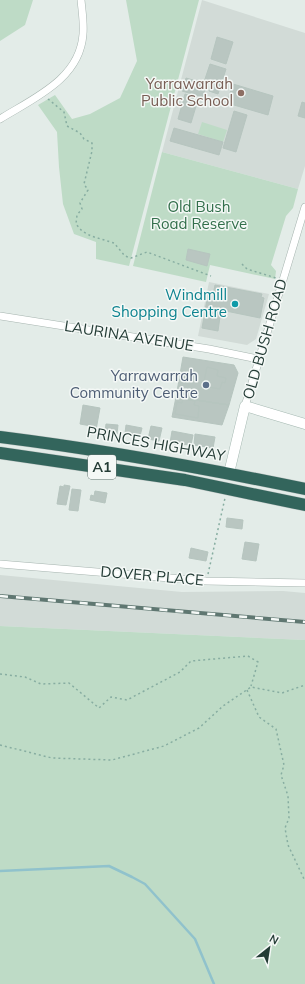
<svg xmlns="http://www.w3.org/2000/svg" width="305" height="984" font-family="Mulish,sans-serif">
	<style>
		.built { fill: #d2dbd7 }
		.green { fill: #bedbc6 }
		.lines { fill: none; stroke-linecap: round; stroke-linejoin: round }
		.stream { stroke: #90c2cc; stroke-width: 2.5 }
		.building { fill: #b9c6c1; stroke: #b6c5bf }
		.street-casing { stroke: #a6b4af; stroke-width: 8 }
		.secondary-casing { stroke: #a3b7b0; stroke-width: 11 }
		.highway-casing { stroke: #c2c8c7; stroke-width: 13 }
		.path { stroke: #87ada1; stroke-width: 1.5; stroke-dasharray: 2 3; stroke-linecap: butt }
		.street { stroke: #fff; stroke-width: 7 }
		.secondary { stroke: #fff; stroke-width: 10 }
		.highway { stroke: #33655c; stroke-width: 12 }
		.rail-casing { stroke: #5f7771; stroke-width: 4 }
		.rail { stroke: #f4f8f6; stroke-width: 2.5; stroke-dasharray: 8; stroke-linecap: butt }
		.education-dot { fill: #8d6e63; stroke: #f4f8f6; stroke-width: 1.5 }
		.culture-dot { fill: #0f9aa8; stroke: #f4f8f6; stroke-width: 1.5 }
		.service-dot { fill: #5c6f8a; stroke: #f4f8f6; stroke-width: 1.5 }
		.labels { text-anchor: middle; stroke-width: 3; stroke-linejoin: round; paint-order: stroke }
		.shield { fill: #f4f8f6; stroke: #627470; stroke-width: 1 }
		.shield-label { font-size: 14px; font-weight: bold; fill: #243c36 }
		.education-label { font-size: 15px; fill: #785e54; stroke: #f4f8f6; text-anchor: end }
		.park-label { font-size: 15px; fill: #326f4b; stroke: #f4f8f6 }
		.culture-label { font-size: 15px; fill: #0d838f; stroke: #f4f8f6; text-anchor: end }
		.street-label { font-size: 15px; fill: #243c36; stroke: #f4f8f6 }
		.service-label { font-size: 15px; fill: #4e5e75; stroke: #f4f8f6; text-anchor: end }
	</style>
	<rect width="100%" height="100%" fill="#e3ece8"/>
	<!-- built -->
	<path class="built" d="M202 0 305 33V166L298 189 162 152Z
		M209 282 269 294 256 339 247 345 198 336Z
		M0 575 182 592 283 591 305 593V640L0 626Z"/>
	<!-- green -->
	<path class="green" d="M0 0H33L25 25 0 41Z
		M126 0H199L129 266 96 259V242L74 234 63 204 59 167 57 132 38 105 55 95 72 119 90 114 120 98 137 61Z
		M202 122 227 130 223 142 198 134Z
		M162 152 298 189 293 208 286 216 271 265 276 271 275 279 210 265 206 282 133 266Z
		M0 626 305 640V984H0Z"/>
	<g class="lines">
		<!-- stream -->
		<path class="stream" d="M0 871 109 866 132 877 145 884 195 939 214 984"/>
	</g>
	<!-- building -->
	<path class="building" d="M217 37 233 42 226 64 211 59Z
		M210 64 226 69 218 94 209 91 211 84 204 82Z
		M186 78 207 84 203 97 182 91Z
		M233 84 273 96 268 115 227 103Z
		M185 94 194 97 193 102 197 103 191 123 178 119Z
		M302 102 305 103V118L298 116Z
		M234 111 247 115 236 152 223 148Z
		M174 128 223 142 219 155 170 141Z
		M188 249 210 254 207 266 186 260Z
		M215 285 262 294 261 297 264 298 260 318 221 310 218 331 202 328 208 294 213 295Z
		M183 357 234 365 238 373 229 405 176 397Z
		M207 367 218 370 217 376 226 378 225 383 222 382 220 389 203 386Z
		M176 397 229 405 222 425 172 417Z
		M183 399 195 401 194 405 199 406 198 418 175 414 177 402 182 403Z
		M83 405 100 408 96 430 90 429 91 426 80 424Z
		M106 424 118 425 117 434 105 432Z
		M126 425 142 428 140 436 125 433Z
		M151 426 162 428 159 441 148 439Z
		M172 431 193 435 191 445 170 443Z
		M195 434 215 437 213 448 194 445Z
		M64 485 70 486 66 505 57 504 60 486 64 487Z
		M72 489 81 490 78 511 69 510Z
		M95 491 107 493 105 503 90 500 91 495 94 496Z
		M227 518 243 520 242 529 226 527Z
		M245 542 259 544 256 561 242 559Z
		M191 548 208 552 206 561 189 558Z"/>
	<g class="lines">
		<defs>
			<path id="street" d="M0 119C34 98 80 79 83 34 84 23 82 11 81 0
				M0 316 209 349 258 359
				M245 406 305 207
				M0 564 206 581 305 583"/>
			<path id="secondary" d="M229 473 245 406 305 424"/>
			<path id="highway" d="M0 437C103 450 204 468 305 489
				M0 453 185 480 305 505"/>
		</defs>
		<!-- street casing -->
		<use href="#street" class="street-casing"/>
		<!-- secondary casing -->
		<use href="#secondary" class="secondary-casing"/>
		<!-- highway casing -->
		<use href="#highway" class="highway-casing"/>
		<!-- path -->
		<path class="path" d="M48 99 64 112 67 126 80 133 84 139 92 143V151L84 184 88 190 80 203 82 209 77 215 76 224 82 231 91 236 114 243 125 256 131 258 147 252 211 276
			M242 264 247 269 276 278
			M208 574 225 498
			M0 674 25 677 41 684 69 683 99 708 111 697 127 700 180 672 191 661 248 656 258 662 251 686
			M247 690 259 717 276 729 284 765 281 775 288 796 289 818 285 828 288 845 305 881
			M0 745 52 758 112 760 164 746 199 728 223 706 251 687 282 693 305 685"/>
		<!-- street -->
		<use href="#street" class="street"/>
		<!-- secondary -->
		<use href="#secondary" class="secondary"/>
		<!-- highway -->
		<use href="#highway" class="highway"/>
		<defs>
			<path id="rail" d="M0 596 305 622"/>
		</defs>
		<!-- rail casing -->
		<use href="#rail" class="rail-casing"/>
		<!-- rail -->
		<use href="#rail" class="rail"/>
	</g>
	<!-- markers -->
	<circle class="education-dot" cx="241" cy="93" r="4"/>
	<circle class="culture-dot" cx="235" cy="304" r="4"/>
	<circle class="service-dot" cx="206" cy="385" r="4"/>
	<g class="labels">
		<!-- shield labels -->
		<rect class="shield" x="88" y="455" width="28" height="24" rx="3"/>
		<g class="shield-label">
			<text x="102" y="472">A1</text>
		</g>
		<!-- education labels -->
		<g class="education-label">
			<text x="233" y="89">Yarrawarrah<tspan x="233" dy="17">Public School</tspan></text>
		</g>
		<!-- park labels -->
		<g class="park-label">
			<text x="199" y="212">Old Bush<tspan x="199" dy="17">Road Reserve</tspan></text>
		</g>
		<!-- culture labels -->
		<g class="culture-label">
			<text x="227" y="300">Windmill<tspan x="227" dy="17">Shopping Centre</tspan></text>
		</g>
		<!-- street labels -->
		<g class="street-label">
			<text transform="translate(129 336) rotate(9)" y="5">LAURINA AVENUE</text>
			<text transform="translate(265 339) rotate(-74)" y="5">OLD BUSH ROAD</text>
			<text transform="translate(156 444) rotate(10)" y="5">PRINCES HIGHWAY</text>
			<text transform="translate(152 576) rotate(5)" y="5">DOVER PLACE</text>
		</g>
		<!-- service labels -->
		<g class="service-label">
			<text x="198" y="381">Yarrawarrah<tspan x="198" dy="17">Community Centre</tspan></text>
		</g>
	</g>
	<!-- north arrow -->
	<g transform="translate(269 948) rotate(30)" stroke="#f4f8f6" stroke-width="3" paint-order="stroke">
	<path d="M0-3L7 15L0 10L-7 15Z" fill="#243c36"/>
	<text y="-6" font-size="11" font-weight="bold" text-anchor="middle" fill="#243c36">N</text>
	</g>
</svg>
